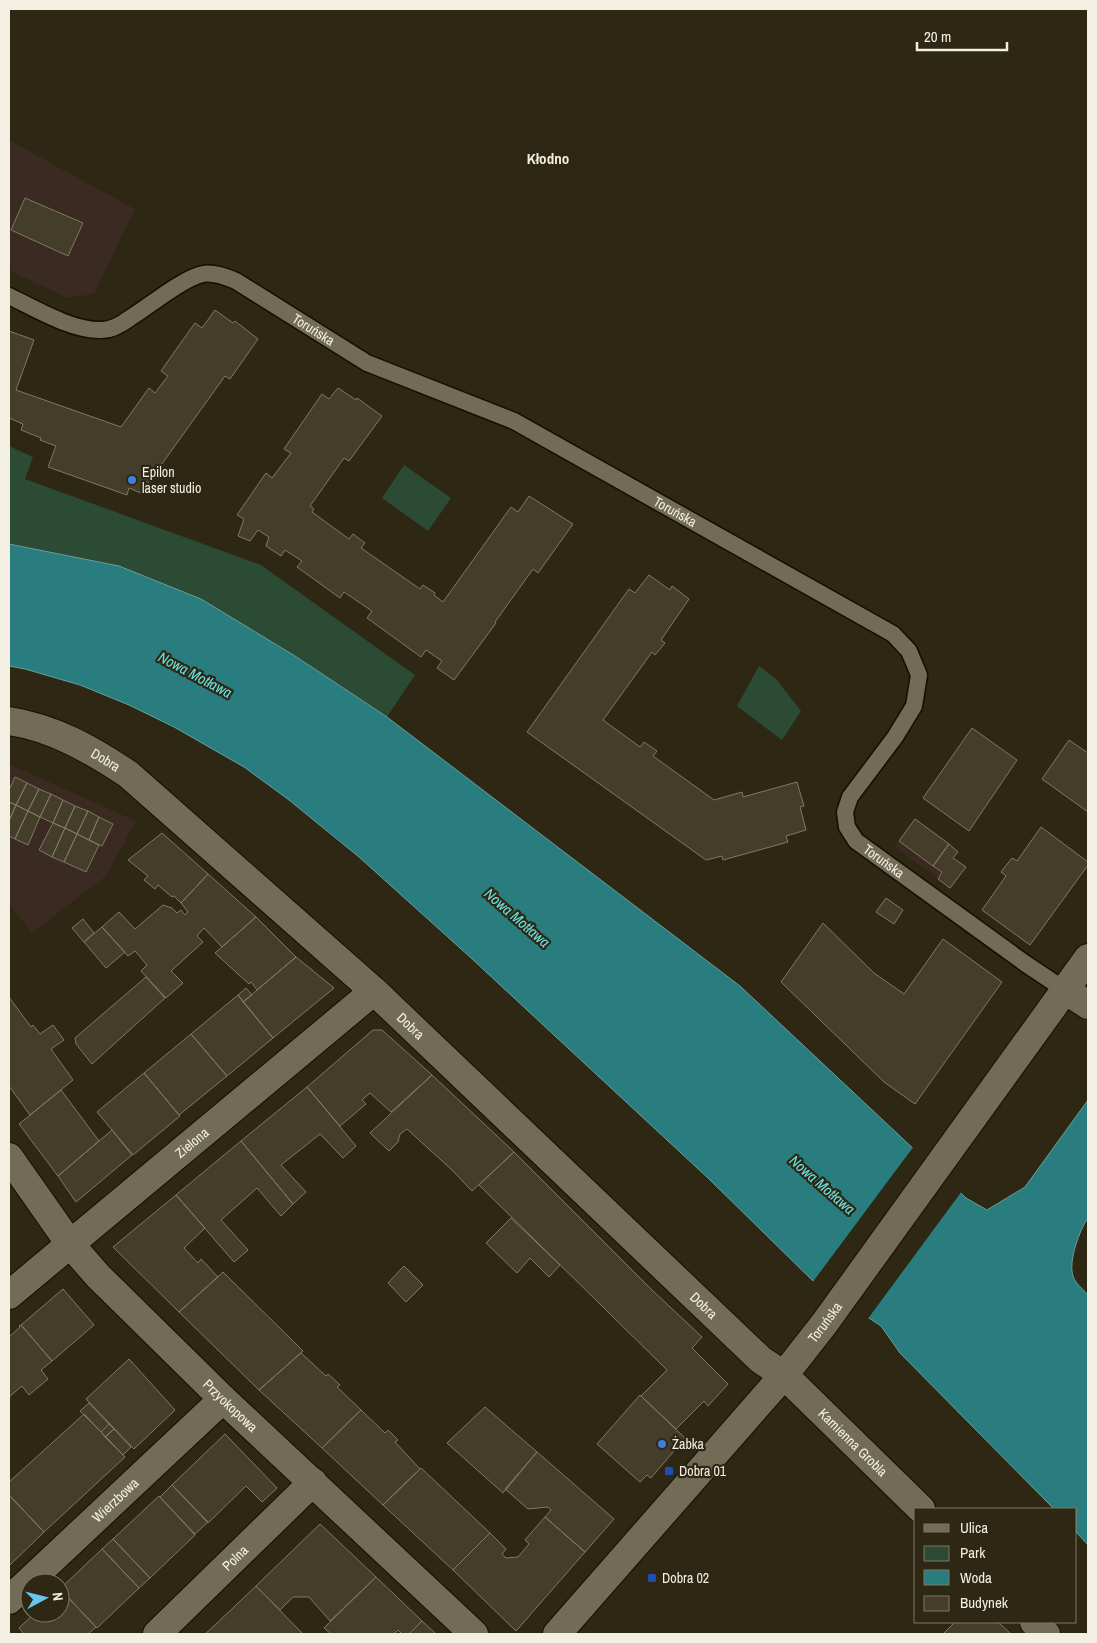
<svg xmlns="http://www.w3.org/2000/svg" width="1097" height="1643" font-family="'Archivo Narrow',sans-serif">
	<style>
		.industrial { fill: #3b2a21 }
		.green { fill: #2c4b35 }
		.water { fill: #2a7d7f; stroke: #669f9d }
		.pier { fill: #2d2713 }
		.building { fill: #443d29; stroke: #807963 }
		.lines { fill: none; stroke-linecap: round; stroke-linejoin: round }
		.service-casing { stroke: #150f01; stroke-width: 19 }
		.minor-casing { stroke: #150f01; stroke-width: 30 }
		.tertiary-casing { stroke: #150f01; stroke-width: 30 }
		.service { stroke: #726b56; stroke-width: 16 }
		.minor { stroke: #726b56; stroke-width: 28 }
		.tertiary { stroke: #726b56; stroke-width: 28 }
		.shop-dot { fill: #3f7fe0; stroke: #2d2713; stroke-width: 2 }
		.transit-dot { fill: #1a4fb4; stroke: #2d2713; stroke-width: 2 }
		.labels { text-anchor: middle; stroke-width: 4.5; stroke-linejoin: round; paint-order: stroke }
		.street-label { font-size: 14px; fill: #f3efe3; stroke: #2d2713 }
		.poi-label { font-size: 14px; fill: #f3efe3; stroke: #2d2713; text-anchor: start }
		.neighbourhood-label { font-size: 15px; font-weight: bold; fill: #f3efe3; stroke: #2d2713 }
		.water-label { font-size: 15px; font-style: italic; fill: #68e1e3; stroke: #2d2713 }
	</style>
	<rect width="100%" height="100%" fill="#2d2713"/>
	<!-- industrial -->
	<path class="industrial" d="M9 140 135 209 94 294 67 298 9 270Z
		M9 764 136 821 106 876 32 933 9 904Z
		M915 819 958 852 953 858 966 867 950 888 895 847Z"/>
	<!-- green -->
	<path class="green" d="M9 446 33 457 25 479 261 565 415 675 387 717 295 656 201 599 119 566 9 544Z
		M404 465 451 498 428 531 382 498Z
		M759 666 776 679 801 711 782 740 737 706Z"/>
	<!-- water -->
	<path class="water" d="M9 544 119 566 201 599 295 656 387 717 740 986 966 1198 987 1210 1025 1187 1088 1100V1218C1080 1229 1068 1261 1073 1276 1075 1283 1083 1289 1088 1295V1545L1076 1532V1509H1054L900 1353 881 1326 813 1281 709 1179 470 957 359 857 289 800 244 767 174 727 129 705 80 685 25 669 9 666Z"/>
	<!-- pier -->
	<path class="pier" d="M914 1146 962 1191 867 1320 812 1283Z"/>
	<!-- building -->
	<path class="building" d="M25 198 83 223 68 256 11 230Z
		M215 310 233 323 235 321 258 339 230 379 225 376 141 493 129 488 127 495 48 467 56 446 40 440 41 438 21 430 23 424 9 418V331L34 340 16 390 121 427 149 388 155 393 168 376 161 371 195 323 202 328Z
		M338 388 356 400 357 398 382 416 349 461 344 458 310 506 314 509 312 512 349 539 353 534 365 543 361 548 420 589 423 585 435 593 434 595 443 602 511 507 518 512 529 496 573 524 538 573 533 569 495 622 496 623 454 680 437 668 442 661 426 650 421 657 367 618 372 611 344 592 340 598 297 567 302 561 285 550 281 556 266 546 269 537 258 530 250 541 238 536 244 519 237 515 266 473 272 478 291 453 284 449 322 394 329 399Z
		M649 575 670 590 672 586 689 599 661 640 665 643 655 655 652 652 603 720 640 747 644 742 657 751 653 756 714 800 742 792 743 797 797 782 804 806 800 807 806 830 786 836 788 842 723 860 722 856 706 860 527 732 629 589 635 593Z
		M972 728 1017 760 969 831 923 798Z
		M1069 740 1088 753V812L1042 779Z
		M15 777 27 783 16 805 9 802V790Z
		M27 783 39 789 28 811 16 805Z
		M39 789 51 794 40 817 28 811Z
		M51 794 63 800 53 823 40 817Z
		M63 800 75 806 65 828 53 823Z
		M9 802 16 805 9 821Z
		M16 805 28 811 15 839 9 836V821Z
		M75 806 88 811 77 834 65 828Z
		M28 811 40 817 28 845 15 839Z
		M88 811 99 817 89 840 77 834Z
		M99 817 113 824 102 846 89 840Z
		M915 819 949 844 933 866 899 841Z
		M53 823 65 828 52 857 39 850Z
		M1041 827 1088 862V865L1030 945 982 910 1006 876 1001 872 1012 858 1017 861Z
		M65 828 77 834 64 862 52 857Z
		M162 833 208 874 181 903 174 896 172 897 158 885 155 889 144 880 148 876 128 860Z
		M77 834 99 845 86 872 64 862Z
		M949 844 958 852 953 858 966 867 950 888 938 879 942 872 933 866Z
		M208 874 256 917 222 947 204 928 197 936 203 942 171 971 183 983 166 998 141 971 147 965 135 951 128 956 102 927 119 912 135 929 163 905 172 908 177 913 181 910 185 915 188 912 181 903Z
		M886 898 903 910 894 924 876 912Z
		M256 917 296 957 257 990 251 982 249 984 215 953Z
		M83 919 94 933 84 942 72 928Z
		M823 923 874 973 904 994 943 939 1002 982 915 1104 884 1082 781 982Z
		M102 927 125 952 106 968 84 942Z
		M296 957 334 988 273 1038 243 1002Z
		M146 977 165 998 92 1064 76 1044 75 1038Z
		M246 988 252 995 243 1002 238 995Z
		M238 995 273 1038 227 1076 191 1034Z
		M9 997 31 1027 33 1025 40 1034 53 1025 64 1040 51 1049 73 1080 30 1115 9 1086Z
		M373 1030H382L432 1075 391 1112 370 1093 362 1100 366 1104 340 1126 307 1087Z
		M191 1034 227 1076 179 1115 144 1073Z
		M144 1073 180 1116 133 1155 97 1112Z
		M432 1075 514 1152 472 1191 452 1170 407 1129 400 1134 398 1142 389 1151 370 1133Z
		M307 1087 356 1146 343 1158 320 1134 281 1165 306 1192 293 1204 241 1141Z
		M61 1090 99 1141 58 1176 19 1124Z
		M112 1130 132 1155 76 1202 58 1176Z
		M241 1141 293 1204 281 1216 257 1188 221 1220 248 1250 234 1262 176 1195Z
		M514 1152 653 1291 702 1337 692 1348 728 1384 708 1406 704 1401 676 1429 641 1396 667 1370 479 1185Z
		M176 1195 205 1228 184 1248 198 1263 201 1259 218 1277 179 1312 113 1247Z
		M511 1218 560 1265 549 1277 530 1258 517 1273 486 1243Z
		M404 1266 423 1285 406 1302 388 1283Z
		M223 1272 303 1351 259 1390 179 1312Z
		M63 1289 94 1325 52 1361 21 1325Z
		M21 1325 52 1361 41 1370 48 1379 29 1395 22 1386 9 1397V1337L20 1327 19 1326Z
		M301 1353 326 1376 328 1374 340 1385 337 1387 361 1410 322 1448 259 1390Z
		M129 1359 175 1410 134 1449 86 1399Z
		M640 1395 685 1438 651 1478 647 1475 640 1482 597 1444Z
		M89 1403 109 1424 101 1432 80 1411Z
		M485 1407 537 1452 503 1493 447 1443Z
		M361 1410 385 1433 388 1430 398 1440 395 1442 420 1469 383 1505 322 1448Z
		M84 1414 125 1457 44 1532 9 1495V1482Z
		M109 1424 114 1429 105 1437 101 1432Z
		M114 1429 131 1447 123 1455 105 1437Z
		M225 1434 277 1488 262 1502 246 1486 208 1523 172 1485Z
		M537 1452 614 1519 585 1552 545 1517 551 1510 548 1507 528 1509 505 1489Z
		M421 1468 490 1533 453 1570 383 1505Z
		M172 1485 208 1522 195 1534 160 1497Z
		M9 1495 44 1532 9 1566Z
		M159 1496 195 1535 150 1578 113 1539Z
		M545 1517 585 1552 516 1631 453 1570 490 1533 506 1549 502 1554 506 1558 518 1557 529 1544 525 1540Z
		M320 1524 376 1577 330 1621 309 1597H293L280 1610 256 1586Z
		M113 1539 150 1578 139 1588 102 1549Z
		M102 1549 139 1588 97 1628 60 1589Z
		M376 1577 422 1621 409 1634H402L398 1630 394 1634H331L324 1628Z
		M256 1586 303 1634H205L215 1625Z
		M60 1589 96 1627 88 1634H24L19 1628 35 1613H60Z
		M422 1621 436 1634H409Z
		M955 1622H998L1011 1634H943Z"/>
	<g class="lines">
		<defs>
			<g id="service">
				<path id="s1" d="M9 296C36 309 72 331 102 330 112 330 122 324 130 318 148 307 183 278 203 274 214 272 226 277 236 281L367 363 514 421 893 634 909 651 919 675 914 706 895 737 850 797 845 812 847 827 856 841 1026 964 1065 990"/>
			</g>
			<g id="minor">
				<path id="s2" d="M9 721C54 728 90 749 128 774L374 991 761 1360 784 1375 921 1509"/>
				<path d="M1065 990 1088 1005"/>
				<path id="s3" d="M9 1157 70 1244 98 1276 223 1399 474 1634"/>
				<path id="s4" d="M9 1295 374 991"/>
				<path id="s5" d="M9 1600 223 1399"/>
				<path d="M1034 1622 1046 1634"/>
				<path id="s6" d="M157 1634 313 1482"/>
			</g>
			<g id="tertiary">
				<path id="s7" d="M557 1634 784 1375 824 1324 1088 958"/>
			</g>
		</defs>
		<!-- service casing -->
		<use href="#service" class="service-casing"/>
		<!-- minor casing -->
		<use href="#minor" class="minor-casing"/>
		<!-- tertiary casing -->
		<use href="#tertiary" class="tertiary-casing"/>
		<!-- service -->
		<use href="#service" class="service"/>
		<!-- minor -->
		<use href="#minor" class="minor"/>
		<!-- tertiary -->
		<use href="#tertiary" class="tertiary"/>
	</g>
	<!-- markers -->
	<g class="shop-dot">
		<circle cx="132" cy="480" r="5"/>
		<circle cx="662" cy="1444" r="5"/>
	</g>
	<g class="transit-dot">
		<rect x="664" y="1466" width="10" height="10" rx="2.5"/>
		<rect x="647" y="1573" width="10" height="10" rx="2.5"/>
	</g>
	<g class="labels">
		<!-- street labels -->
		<g class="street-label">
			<text dy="5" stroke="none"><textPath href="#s1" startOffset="342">Toruńska</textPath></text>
			<text dy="5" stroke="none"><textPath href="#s1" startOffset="748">Toruńska</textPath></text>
			<text dy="5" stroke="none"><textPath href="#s2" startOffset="105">Dobra</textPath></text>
			<text dy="5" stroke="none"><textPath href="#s1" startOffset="1272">Toruńska</textPath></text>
			<text dy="5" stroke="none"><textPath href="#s2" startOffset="510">Dobra</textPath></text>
			<text dy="5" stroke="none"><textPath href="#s4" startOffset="238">Zielona</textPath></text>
			<text dy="5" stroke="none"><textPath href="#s2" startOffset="915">Dobra</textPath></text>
			<text dy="5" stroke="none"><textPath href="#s7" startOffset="411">Toruńska</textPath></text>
			<text dy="5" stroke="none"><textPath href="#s3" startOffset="334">Przyokopowa</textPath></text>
			<text dy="5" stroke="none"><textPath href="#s2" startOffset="1118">Kamienna Grobla</textPath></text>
			<text dy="5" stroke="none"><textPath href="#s5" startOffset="146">Wierzbowa</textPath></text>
			<text dy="5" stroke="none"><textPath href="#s6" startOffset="109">Polna</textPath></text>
		</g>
		<!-- poi labels -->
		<g class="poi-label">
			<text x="142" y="477">Epilon<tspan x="142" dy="16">laser studio</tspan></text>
			<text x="672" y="1449">Żabka</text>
			<text x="679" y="1476">Dobra 01</text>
			<text x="662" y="1583">Dobra 02</text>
		</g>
		<!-- neighbourhood labels -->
		<g class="neighbourhood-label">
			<text x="548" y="164">Kłodno</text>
		</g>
		<!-- water labels -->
		<g class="water-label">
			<text transform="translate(195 675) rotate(28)" y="5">Nowa Motława</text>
			<text transform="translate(517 918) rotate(41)" y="5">Nowa Motława</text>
			<text transform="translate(822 1185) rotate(41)" y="5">Nowa Motława</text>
		</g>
	</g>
	<!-- border -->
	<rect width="1097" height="1643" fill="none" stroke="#f3efe3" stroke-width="20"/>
	<!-- legend -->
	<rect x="914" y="1508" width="162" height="115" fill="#2d2713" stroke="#7c7766"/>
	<rect x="924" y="1524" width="25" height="8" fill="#726b56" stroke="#7c7766"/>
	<text x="960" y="1533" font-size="15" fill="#f3efe3">Ulica</text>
	<rect x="924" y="1546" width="25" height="15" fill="#2c4b35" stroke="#7c7766"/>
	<text x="960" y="1558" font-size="15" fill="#f3efe3">Park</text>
	<rect x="924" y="1570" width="25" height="15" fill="#2a7d7f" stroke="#7c7766"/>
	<text x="960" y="1583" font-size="15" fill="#f3efe3">Woda</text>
	<rect x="924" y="1596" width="25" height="15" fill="#443d29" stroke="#7c7766"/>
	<text x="960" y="1608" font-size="15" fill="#f3efe3">Budynek</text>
	<!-- north arrow -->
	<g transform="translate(45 1598) rotate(83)"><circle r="24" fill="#2d2713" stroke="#7c7766"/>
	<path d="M0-4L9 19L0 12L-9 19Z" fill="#65c5ee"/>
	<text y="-8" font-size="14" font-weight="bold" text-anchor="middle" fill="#f3efe3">N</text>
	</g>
	<!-- scale -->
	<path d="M917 42v8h90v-8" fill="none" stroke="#f3efe3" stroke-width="2.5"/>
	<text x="924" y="42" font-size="15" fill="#f3efe3" stroke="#2d2713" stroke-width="4" paint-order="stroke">20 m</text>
</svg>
